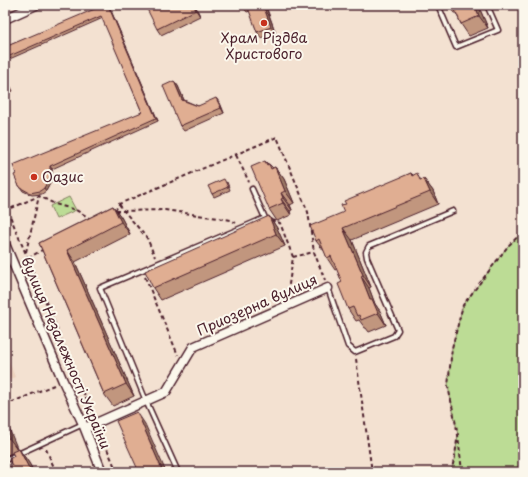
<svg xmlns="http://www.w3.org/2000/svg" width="528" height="477" font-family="'Playpen Sans',sans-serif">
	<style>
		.built { fill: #edd2be }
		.green { fill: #bcdc95; stroke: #837e60 }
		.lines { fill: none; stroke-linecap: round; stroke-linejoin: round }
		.lane-casing { stroke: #4a1f2b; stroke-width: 7 }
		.street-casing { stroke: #4a1f2b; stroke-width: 11 }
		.path { stroke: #4a1f2b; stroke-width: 2; stroke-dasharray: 4 3; stroke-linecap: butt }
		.lane { stroke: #fbf7ec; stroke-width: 4 }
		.street { stroke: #fbf7ec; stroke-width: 8 }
		.wall { fill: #c1967e; stroke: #4a1f2b }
		.shaded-wall { fill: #9d7a66; stroke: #4a1f2b }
		.building { fill: #e0ae92; stroke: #4a1f2b }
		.poi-dot { fill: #c8321e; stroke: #fbf7ec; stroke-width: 1.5 }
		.labels { text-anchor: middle; stroke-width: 4; stroke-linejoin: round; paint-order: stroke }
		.poi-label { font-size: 14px; fill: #4a1f2b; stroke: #fbf7ec }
		.street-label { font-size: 14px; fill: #4a1f2b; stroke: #fbf7ec }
	</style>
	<rect width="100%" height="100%" fill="#f3e1d1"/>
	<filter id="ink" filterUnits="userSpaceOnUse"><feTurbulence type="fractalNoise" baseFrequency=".025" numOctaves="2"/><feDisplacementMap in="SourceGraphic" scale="8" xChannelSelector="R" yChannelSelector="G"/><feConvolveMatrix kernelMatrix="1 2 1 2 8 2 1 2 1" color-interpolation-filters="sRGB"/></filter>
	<g filter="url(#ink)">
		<!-- built -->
		<path class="built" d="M5 351 15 377 5 381Z"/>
		<!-- green -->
		<path class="green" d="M69 197 76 210 56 219 50 206Z
			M523 232V472H451L455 456 458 435 448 386 452 348 463 305 508 246Z"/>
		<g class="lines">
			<defs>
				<path id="lane" d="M438 5 456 47 498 30 487 5
					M328 288 348 346 355 352 394 336 398 330 367 258 366 252 369 246 453 211
					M5 460 83 424
					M178 472 146 401 100 288 265 218 252 189"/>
				<path id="street" d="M5 19 36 5
					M5 244 63 381 83 424 102 472
					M85 428 166 392 193 347 328 288"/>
			</defs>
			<!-- lane casing -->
			<use href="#lane" class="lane-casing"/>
			<!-- street casing -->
			<use href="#street" class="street-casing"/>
			<!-- path -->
			<path class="path" d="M236 155 249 182
				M5 204 93 415
				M119 204 124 211 165 210 231 220 236 223
				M5 211 39 196 55 204 76 210 91 219
				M115 211 119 204 277 137 308 212 314 252 325 280
				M115 211H124L147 238 155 257
				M271 220 280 223 293 257 288 291 281 298
				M26 252 39 196
				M293 257 314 252
				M28 258 44 249
				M145 277 178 355
				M356 359 372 472
				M5 405 54 385
				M99 430 117 472
				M46 449 56 472
				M451 472 455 456 457 440
				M462 472 458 435 448 386 452 348 463 305 508 246 523 232"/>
			<!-- lane -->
			<use href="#lane" class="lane"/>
			<!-- street -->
			<use href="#street" class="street"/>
		</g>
		<!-- wall -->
		<path class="wall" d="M195 5 200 16 161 35 157 29Z
			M239 5H267L266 6 276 34 261 38 257 32 250 11 247 12 243 7 241 8Z
			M448 5H478L488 28 469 36 461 24 456 13H454Z
			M109 6 158 121 52 169V180L46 191 42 194 32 195 23 191 18 184 142 112 103 18 5 61V47Z
			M5 67 8 74 5 76 13 91 5 95Z
			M174 81 178 86 184 100 198 106 220 103 224 113 184 131 180 126Z
			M265 161 268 164H269L273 168 275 167 284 179 294 203 290 205 292 210 290 211 291 215 277 221 269 209Z
			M411 173 413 175 422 180 424 179 433 191 438 204 352 240 371 287 369 288 375 304 380 311 386 325 369 332 366 328H365L359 320 356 321 348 309 342 282 337 269 335 270 327 258 325 252 316 241 344 212 346 204Z
			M227 182 230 190 214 197 212 194Z
			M113 206 121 217 130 234 75 262 134 396 113 406 104 394 39 243Z
			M269 216 277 228 285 246 161 300 153 288Z
			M5 419 17 450 19 449 29 463 33 471 35 470 37 472H6L12 466 14 456 12 453 5 456Z"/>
		<!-- shaded-wall -->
		<path class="shaded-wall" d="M108 5 109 6 158 121 156 118Z
			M193 5H195L200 16 196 10Z
			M263 5H265L276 34 271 27Z
			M475 5H478L488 28 479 16Z
			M174 81 178 86 186 105 182 100Z
			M216 98 220 103 224 113 221 108Z
			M50 166 52 169V180L46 191 44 188Z
			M275 167 284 179 294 203 285 191Z
			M424 179 433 191 438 204 430 192Z
			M281 193 290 205 292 210 283 198Z
			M281 199 290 211 291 215 283 203Z
			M113 206 121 217 130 234 121 222Z
			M269 216 277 228 285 246 276 234Z
			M343 228 352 240 371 287 363 275Z
			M67 250 75 262 134 396 126 384Z
			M361 276 369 288 375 304 380 311 386 325 378 313 370 299Z
			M137 412 145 424 166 472H163Z
			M5 419 18 450 9 438 5 428Z
			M19 449 29 463 34 472H31Z"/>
		<!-- building -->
		<path class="building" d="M104 5H108L156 118 50 166V177L44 188 40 191 30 193 21 188 18 184 14 175 16 174 13 165 142 112 101 16 5 58V47Z
			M145 5H193L196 10 157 29Z
			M247 5H263L271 27 257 32Z
			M453 5H475L479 16 461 24Z
			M5 77 11 89 5 91Z
			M174 81 182 100 198 106 216 98 221 108 180 126 163 86Z
			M265 161 267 165 269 164 271 169 275 167 285 191 281 193 283 198 281 199 283 203 269 209 251 167Z
			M411 173 412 176 417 173 420 180 424 179 430 192 343 228 363 275 361 276 370 299H372L378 313 361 320 359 315 357 316 353 307 348 309 338 284 342 282 331 256 327 258 319 239 316 241 310 226 344 212 341 205 346 204 344 201Z
			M224 179 228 187 212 194 208 186Z
			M113 206 121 222 67 250 126 384 104 394 39 243Z
			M269 216 276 234 153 288 145 271Z
			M137 412 163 472H139L116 421Z
			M5 428 9 438 5 440Z
			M19 449 31 472H6L5 469 12 466 9 459 14 456 12 452Z
			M35 470 36 472H31Z"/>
	</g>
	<!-- markers -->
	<g class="poi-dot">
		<circle cx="264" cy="23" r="4"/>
		<circle cx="34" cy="177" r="4"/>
	</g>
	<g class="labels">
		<!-- poi labels -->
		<g class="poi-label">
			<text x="264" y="43">Храм Різдва<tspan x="264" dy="16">Христового</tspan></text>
			<text x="42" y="182" text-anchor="start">Оазис</text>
		</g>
		<!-- street labels -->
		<g class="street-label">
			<text transform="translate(257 305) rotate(-24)" y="5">Приозерна вулиця</text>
			<text transform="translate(66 353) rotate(67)" y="5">вулиця Незалежності України</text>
		</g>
	</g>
	<!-- margin -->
	<rect width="528" height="477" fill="none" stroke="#fbf7ec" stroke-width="20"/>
	<rect x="10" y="10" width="508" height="457" fill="none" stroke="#4a1f2b" stroke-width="1.5" filter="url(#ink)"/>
</svg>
